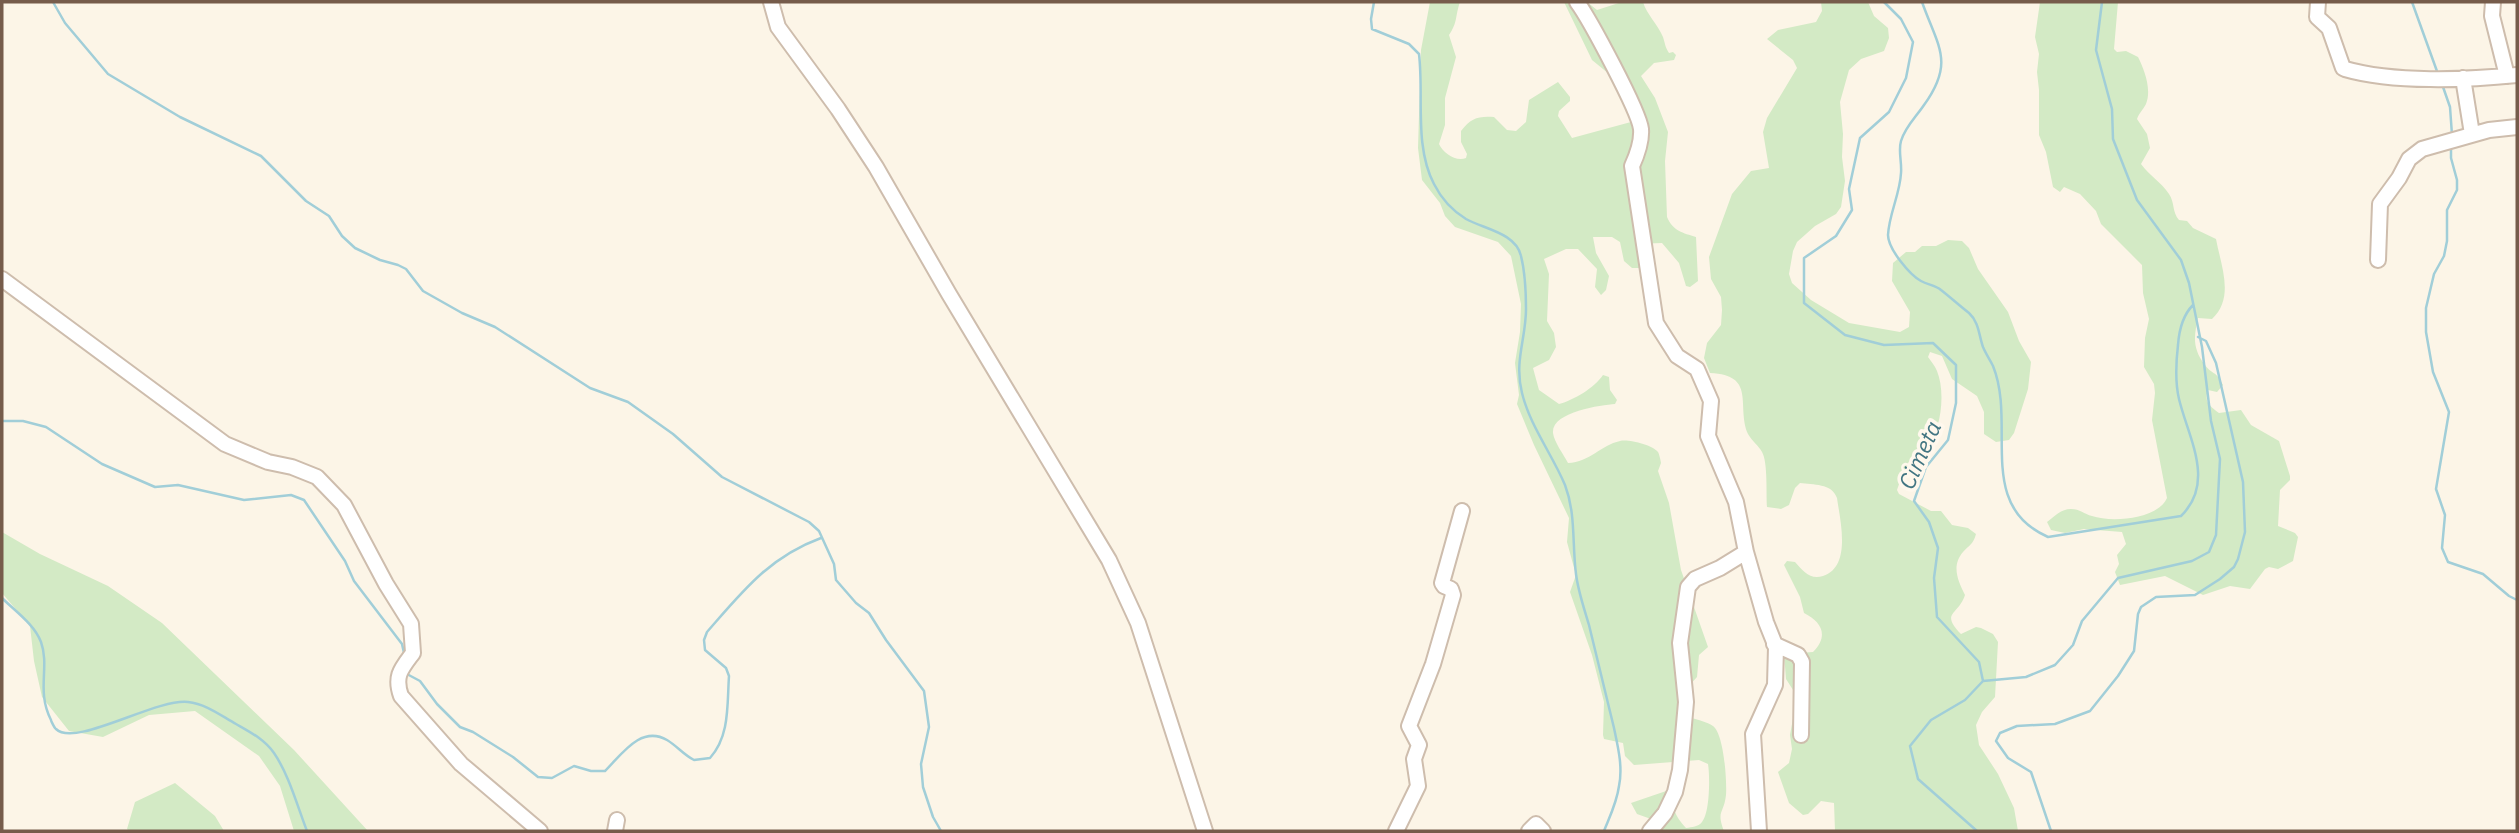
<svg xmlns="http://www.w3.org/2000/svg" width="2519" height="833" font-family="'IBM Plex Sans',sans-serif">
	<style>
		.green { fill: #d3eac5 }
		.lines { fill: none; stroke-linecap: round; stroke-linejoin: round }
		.stream { stroke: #a1ced8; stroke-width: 2.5 }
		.minor-casing { stroke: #cebdad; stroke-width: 18 }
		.minor { stroke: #fff; stroke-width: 14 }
		.labels { text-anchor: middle; stroke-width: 7; stroke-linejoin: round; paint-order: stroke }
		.water-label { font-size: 23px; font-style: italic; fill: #427582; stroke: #fff8ed }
	</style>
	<rect width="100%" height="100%" fill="#fcf5e7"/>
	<!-- green -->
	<path class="green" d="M1430 2H1460C1455 16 1458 22 1449 35L1456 57 1445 98V125L1439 144C1443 153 1456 162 1466 158L1467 154 1461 142V131C1471 118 1478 116 1494 117L1507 130 1516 131 1526 122 1529 100 1558 82 1570 97V101L1559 111 1558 116 1572 138 1642 119 1640 100 1622 91 1614 78 1592 60 1564 2H1587L1597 10 1622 2H1643C1647 15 1657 23 1663 37 1665 43 1665 47 1669 53L1673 52 1676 55 1674 60 1654 63 1641 76 1655 98 1668 132 1665 161 1667 217C1673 231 1683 233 1696 237L1698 281 1690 287 1686 286 1679 263 1662 243 1636 244 1642 264 1639 268H1632L1624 261 1620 242 1612 237H1593L1596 253 1609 276 1606 290 1601 295 1595 287 1597 269 1578 249H1566L1544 259 1549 274 1547 321 1554 333 1556 347 1549 360 1533 368 1539 390 1559 404C1574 400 1594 388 1603 375L1609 377 1610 390 1617 400 1615 404C1601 405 1551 412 1553 433 1554 442 1564 455 1568 463 1590 462 1601 445 1620 441 1629 439 1652 445 1658 452 1659 453 1661 462 1661 463L1658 471 1669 503 1681 570 1708 647 1699 655 1697 677 1688 687 1692 699V718C1698 720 1707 722 1713 726 1724 734 1727 781 1726 795 1724 814 1716 810 1724 831H1654L1651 819 1637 814 1631 803 1672 789C1672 807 1674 815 1686 828 1692 827 1698 827 1702 822 1710 813 1710 776 1708 764L1699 760 1634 765 1625 756 1623 743 1604 739 1603 735 1604 702 1592 655 1570 592 1576 575 1567 542 1569 518 1534 445 1517 404 1519 395 1515 363 1520 332 1521 304 1511 256 1498 242 1455 227 1445 216 1440 203 1422 180 1418 148 1421 50Z
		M1821 2H1868L1874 16 1888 28 1889 38 1884 51 1861 59 1849 70 1840 102 1843 134 1842 157 1845 181 1841 207 1836 214 1815 226 1797 242 1793 251 1789 274 1792 283 1811 300 1849 323 1900 332 1909 327 1910 312 1892 281 1893 263 1906 252H1915L1922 246H1936L1948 240 1962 241 1969 248 1978 269 2008 312 2019 341 2031 362 2028 389 2014 433 2009 440 1996 442 1984 434V412L1977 396 1952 379 1942 356 1930 352 1928 357C1931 361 1935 366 1937 371 1946 393 1941 431 1926 450 1915 463 1902 472 1897 490L1899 494 1931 511H1941L1952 525 1968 528 1976 534C1973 545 1969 545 1963 552 1951 566 1958 581 1965 595 1958 616 1940 612 1961 634L1976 627 1981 628 1993 634 1998 642 1995 697 1982 712 1976 725 1979 745 1998 774 2014 808 2018 831H1835L1834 803 1821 801 1808 814 1803 815 1789 803 1778 772 1789 763 1792 749 1790 735 1796 702 1795 693 1786 679 1784 654 1813 652C1829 636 1822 622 1804 613L1800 597 1784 565 1787 561 1795 562C1803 571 1810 580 1823 576 1852 567 1840 520 1837 498 1832 483 1813 485 1800 483L1795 488 1789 505 1781 509 1767 507C1766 495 1768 462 1762 452 1759 446 1752 441 1748 434 1736 406 1757 375 1710 373L1704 358 1707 343 1721 325 1722 310 1721 297 1711 279 1709 257 1732 194 1751 171 1769 168 1763 132 1767 118 1797 68 1793 60 1767 39 1778 30 1816 22 1822 11Z
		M2040 2H2118L2114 49 2117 52 2126 51 2138 57C2144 69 2152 89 2146 104 2143 110 2139 113 2137 119L2147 134 2150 148 2141 164C2149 175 2161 182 2169 194 2175 203 2172 212 2179 220L2187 221 2193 228 2216 239C2221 266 2235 298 2212 319L2198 318C2194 336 2192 348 2205 365 2212 375 2216 370 2223 385L2217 392 2208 390C2204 402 2209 405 2219 413L2241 410 2251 425 2279 441 2290 476V480L2280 490 2278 526 2295 533 2298 537 2293 561 2278 569 2269 567 2265 569 2250 589 2230 586 2203 595 2165 576 2120 585 2115 572 2119 564 2117 555 2126 544 2122 532 2084 529 2065 533 2051 530 2047 522C2055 516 2061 509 2071 509 2080 509 2084 514 2092 516 2112 523 2158 519 2167 498L2152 420 2155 393 2154 384 2144 367 2145 338 2149 319 2143 293 2142 265 2101 224 2096 211 2080 194 2064 187 2060 192 2053 187 2046 152 2039 135V90L2037 72 2039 54 2035 37Z
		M2 532 40 554 108 586 162 623 294 750 368 831H294L280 786 259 756 195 711 149 715 103 737 69 731 42 697 34 661 30 626 2 593Z
		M175 783 215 816 224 831H129L127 829 135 802Z"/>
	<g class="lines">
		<!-- stream -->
		<path class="stream" d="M53 2 65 23 108 74 180 117 261 156 306 201 329 216 342 236 355 248 380 260 398 265 406 269 423 291 462 313 495 327 590 388 628 402 673 434 722 477 809 522 819 531 834 564 836 580 856 603 869 613 886 640 924 691 929 727 921 764 923 787 933 817 941 831
			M1374 2 1371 19 1372 29 1409 44 1419 54C1424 96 1414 146 1434 184 1441 198 1453 211 1466 219 1484 229 1516 233 1521 256 1525 272 1526 293 1526 309 1526 339 1514 361 1522 393 1530 426 1552 454 1565 485 1576 514 1572 543 1576 574 1578 591 1584 608 1589 625 1597 659 1606 694 1614 728 1618 747 1623 767 1619 786 1617 802 1610 816 1604 831
			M1884 2 1901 19 1913 42 1906 78 1889 112 1860 138 1849 189 1852 210 1836 236 1804 258V303L1845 335 1884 345 1933 343 1956 365V403L1948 440 1926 467 1914 501 1929 522 1938 548 1934 578 1937 617 1979 662 1983 681 1965 700 1931 720 1910 746 1918 779 1977 831
			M1922 2C1938 47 1955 62 1924 105 1916 117 1905 127 1901 141 1898 151 1902 162 1901 173 1900 194 1889 214 1888 235 1888 249 1910 275 1921 281 1928 285 1935 285 1941 290 1950 297 1960 306 1969 313 1979 322 1979 336 1983 347 1986 354 1990 360 1993 366 2017 425 1975 505 2048 537L2181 516C2216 482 2188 437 2179 399 2175 382 2176 362 2178 345 2179 331 2183 315 2193 305
			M2412 2 2438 74
			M2442 84 2450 107 2452 135
			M2451 145V158L2457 180V190L2447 210V241L2444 256 2434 274 2426 308V332L2433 372 2449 412 2436 489 2445 515 2442 548 2448 562 2483 574 2509 596 2517 600
			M2 421H23L46 427 102 464 155 487 178 485 244 500 291 495 304 500 345 561 354 581 402 644 404 653 401 657
			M2 598C15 611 34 624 41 642 50 667 36 691 51 720 51 721 55 729 56 729 75 748 156 698 188 702 206 704 220 715 236 724 250 732 264 739 274 753 289 775 297 805 307 831
			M405 673 420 681 437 704 460 727 473 732 513 757 538 777 552 778 574 766 591 771H605C622 754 641 725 667 740 677 746 684 755 694 760L710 758C730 736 727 705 729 676L726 668 705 650 704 640 707 632C742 592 769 557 821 538
			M1983 681 2026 677 2055 665 2073 645 2082 621 2118 578 2192 561 2209 552 2216 535 2220 459 2211 421 2202 347 2189 283 2181 260 2137 200 2113 139 2112 109 2096 50 2102 2
			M2051 831 2031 772 2008 758 1996 741 2000 733 2017 726 2055 724 2090 711 2118 676 2134 651 2138 614 2141 607 2156 597 2195 595 2220 579 2234 567 2238 559 2245 532 2243 482 2216 363 2206 341 2198 337"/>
		<defs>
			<path id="minor" d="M771 2 778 27 838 109 876 167 949 294 1109 560 1138 623 1205 831
				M1577 2C1589 18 1639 111 1641 129 1642 141 1637 155 1632 166L1656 323 1677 356 1697 369 1711 401 1708 436 1736 502 1746 552 1720 568 1695 579 1688 587 1680 643 1686 702 1680 770 1675 792 1665 813 1650 831
				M2318 2 2317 17 2329 28 2343 68 2345 69C2393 83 2467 80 2517 75
				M2493 2 2492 16 2507 76
				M2463 78 2472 134
				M2378 260 2380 204 2399 178 2409 159 2422 149 2489 130 2517 127
				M2 279 225 444 268 462 292 467 317 477 344 505 386 584 411 624 413 653C401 669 394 676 401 696L461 764 540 831
				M1746 552 1766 622 1776 647 1775 685 1753 734 1759 831
				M1774 644 1798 655 1802 662 1801 735
				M615 831 617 820
				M1396 831 1418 786 1414 759 1419 745 1409 726 1433 664 1453 595 1451 589 1444 586 1442 583 1462 511
				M1529 831 1536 824 1543 831"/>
		</defs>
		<!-- minor casing -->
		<use href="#minor" class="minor-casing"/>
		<!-- minor -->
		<use href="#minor" class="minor"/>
	</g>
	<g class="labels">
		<!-- water labels -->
		<g class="water-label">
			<text transform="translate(1920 455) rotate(-66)" y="8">Cimeta</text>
		</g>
	</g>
	<!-- border -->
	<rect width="2519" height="833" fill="none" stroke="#765c4b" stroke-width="7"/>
</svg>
